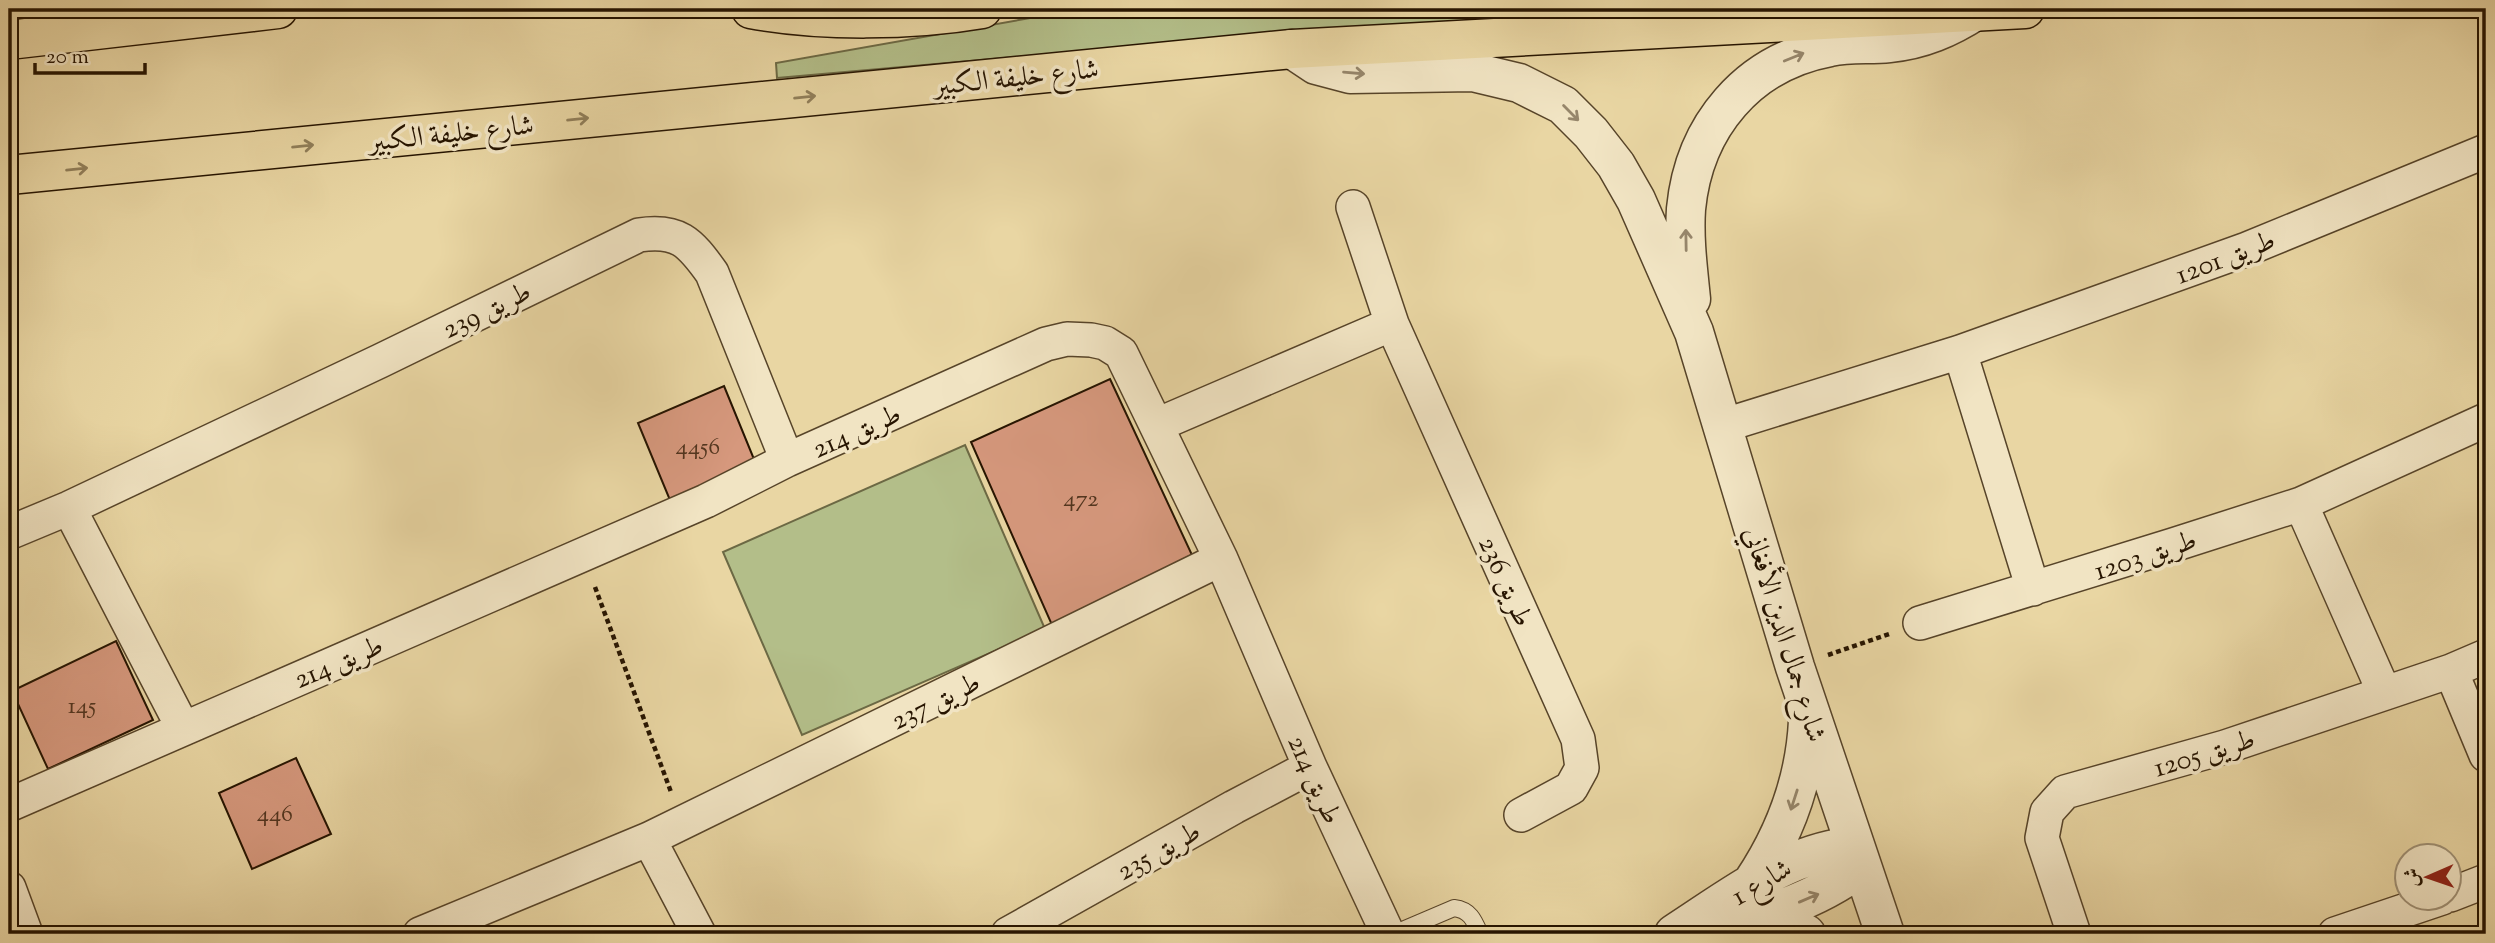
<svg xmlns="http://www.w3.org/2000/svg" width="2495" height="943" font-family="'Sorts Mill Goudy',Amiri,serif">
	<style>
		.green { fill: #b3be89; stroke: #6c6944; stroke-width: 2 }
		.building { fill: #d6987d; stroke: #261400; stroke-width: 2 }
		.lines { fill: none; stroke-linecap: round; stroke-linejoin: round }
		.service-casing { stroke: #574429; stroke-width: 18 }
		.minor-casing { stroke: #574429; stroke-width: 36 }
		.tertiary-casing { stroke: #574429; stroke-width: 41 }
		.primary-casing { stroke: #261400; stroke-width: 41 }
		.path { stroke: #261400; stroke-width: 4.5; stroke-dasharray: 5 3.5; stroke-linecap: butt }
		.service { stroke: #f1e4c3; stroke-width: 16 }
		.minor { stroke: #f1e4c3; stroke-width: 33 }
		.tertiary { stroke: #f1e4c3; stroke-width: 38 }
		.primary { stroke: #e9d6a3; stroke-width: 38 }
		.oneway { stroke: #96866b }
		.oneway2 { stroke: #917f5a }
		.labels { text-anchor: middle; stroke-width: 7; stroke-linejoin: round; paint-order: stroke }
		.number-label { font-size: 24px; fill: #52351f }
		.street-label { font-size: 28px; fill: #261400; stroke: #f1e4c3 }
	</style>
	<rect width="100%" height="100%" fill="#e9d6a3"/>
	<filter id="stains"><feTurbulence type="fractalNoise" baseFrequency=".00286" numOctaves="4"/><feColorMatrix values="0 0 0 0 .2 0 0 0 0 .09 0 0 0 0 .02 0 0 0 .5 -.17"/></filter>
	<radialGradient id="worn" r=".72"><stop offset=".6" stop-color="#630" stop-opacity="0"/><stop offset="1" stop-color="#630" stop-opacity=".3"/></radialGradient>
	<!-- green -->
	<path class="green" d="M1081 9H1621L1242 37 777 78 776 63Z
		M965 445 1045 629 802 735 723 552Z"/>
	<!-- building -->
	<path class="building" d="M1110 379 1192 555 1052 625 971 442Z
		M724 386 758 469 672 505 638 423Z
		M116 641 153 720 48 769 12 691Z
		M296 758 331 834 252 869 219 793Z"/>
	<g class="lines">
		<defs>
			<path id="service" d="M1393 934 1454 908C1470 910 1474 920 1480 934"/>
			<path id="minor" d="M1353 207 1392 324 1578 739 1582 768 1571 788 1521 815
				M1960 352 2033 589
				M1157 425 1392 324
				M1722 426 1960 352 2247 249 2486 151
				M2301 504 2384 692
				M69 508 183 728
				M9 533 69 508 380 361 639 235C678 229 690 242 712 273L787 460
				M1920 623 2173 545 2301 504 2486 420
				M2451 671 2486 755
				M9 805 706 501 787 460 1046 344 1067 339 1091 340 1105 343 1121 353 1221 559 1310 767 1388 934
				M649 839 699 934
				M9 888 26 934
				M2450 895 2486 881
				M420 934 649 839 1221 559
				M1008 934 1234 807 1310 767
				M2074 934 2042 838 2047 812 2065 792 2225 747 2451 671 2486 656
				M2335 934 2442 898"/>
			<path id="tertiary" d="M1292 49 1316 65 1350 74 1473 72 1519 83 1563 105 1591 133 1616 165 1636 200 1694 332 1795 667 1885 934
				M1691 299C1688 269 1684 239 1686 209 1694 126 1748 62 1830 47 1849 43 1870 45 1889 43 1922 40 1949 28 1977 10
				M1752 883C1785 834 1805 781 1808 721
				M1748 919 1806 934
				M1674 934C1730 898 1787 852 1855 846
				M1697 934C1755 919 1814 903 1862 866"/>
			<path id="primary" d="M751 9C820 22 912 21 982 9
				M9 40 278 9
				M9 175 1292 49 2025 9"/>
		</defs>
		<!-- service casing -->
		<use href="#service" class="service-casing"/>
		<!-- minor casing -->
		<use href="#minor" class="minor-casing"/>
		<!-- tertiary casing -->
		<use href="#tertiary" class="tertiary-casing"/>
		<!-- primary casing -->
		<use href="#primary" class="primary-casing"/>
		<!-- path -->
		<path class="path" d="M595 587 671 792
			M1828 655 1889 634"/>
		<!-- service -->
		<use href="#service" class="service"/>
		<!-- minor -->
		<use href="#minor" class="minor"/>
		<!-- tertiary -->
		<use href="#tertiary" class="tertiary"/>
		<!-- primary -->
		<use href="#primary" class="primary"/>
	</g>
	<!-- one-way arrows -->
	<defs><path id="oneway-shaft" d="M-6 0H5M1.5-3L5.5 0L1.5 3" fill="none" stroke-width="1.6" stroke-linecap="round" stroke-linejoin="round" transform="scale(1.75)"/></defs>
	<g class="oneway">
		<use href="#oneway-shaft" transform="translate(1794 57) rotate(-22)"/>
		<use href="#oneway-shaft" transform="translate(1354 73) rotate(5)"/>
		<use href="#oneway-shaft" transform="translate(1571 113) rotate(45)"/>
		<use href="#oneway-shaft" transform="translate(1686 240) rotate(-91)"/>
		<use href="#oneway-shaft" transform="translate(1794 800) rotate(108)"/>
		<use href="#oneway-shaft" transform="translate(1809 898) rotate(-23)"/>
	</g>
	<g class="oneway2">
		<use href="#oneway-shaft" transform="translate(805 97) rotate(-6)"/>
		<use href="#oneway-shaft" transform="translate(578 119) rotate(-6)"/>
		<use href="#oneway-shaft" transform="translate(303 146) rotate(-6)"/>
		<use href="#oneway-shaft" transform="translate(77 169) rotate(-6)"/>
	</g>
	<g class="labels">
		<!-- number labels -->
		<g class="number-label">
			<text x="698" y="454">4456</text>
			<text x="1081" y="506">472</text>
			<text x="82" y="713">145</text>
			<text x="275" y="821">446</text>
		</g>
		<!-- street labels -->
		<g class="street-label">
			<text transform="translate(1016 76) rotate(-6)" y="10">شارع خليفة الكبير</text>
			<text transform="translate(451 132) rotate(-6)" y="10">شارع خليفة الكبير</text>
			<text transform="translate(2225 256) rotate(-21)" y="10">طريق 1201</text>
			<text transform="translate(486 309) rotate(-26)" y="10">طريق 239</text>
			<text transform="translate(856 430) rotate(-24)" y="10">طريق 214</text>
			<text transform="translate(2145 554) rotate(-18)" y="10">طريق 1203</text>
			<text transform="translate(1507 581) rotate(66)" y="10">طريق 236</text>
			<text transform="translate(1786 634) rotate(73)" y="10">شارع جمال الدين الأفغاني</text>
			<text transform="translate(338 661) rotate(-23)" y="10">طريق 214</text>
			<text transform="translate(935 700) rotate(-26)" y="10">طريق 237</text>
			<text transform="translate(2204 752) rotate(-17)" y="10">طريق 1205</text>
			<text transform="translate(1316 779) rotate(66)" y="10">طريق 214</text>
			<text transform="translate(1158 850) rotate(-29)" y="10">طريق 235</text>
			<text transform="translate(1761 881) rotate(-30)" y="10">شارع 1</text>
		</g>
	</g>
	<!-- margin -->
	<rect width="2495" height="943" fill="none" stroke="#e9d6a3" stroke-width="35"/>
	<rect x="10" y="10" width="2474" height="922" fill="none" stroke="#261400" stroke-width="3.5"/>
	<rect x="18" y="18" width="2460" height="908" fill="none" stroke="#261400" stroke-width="2"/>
	<!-- north arrow -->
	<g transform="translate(2428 877) rotate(268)"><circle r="33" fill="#f1e4c3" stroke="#a09175" stroke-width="2"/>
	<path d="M0-5L12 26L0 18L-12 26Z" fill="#8f2418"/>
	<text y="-10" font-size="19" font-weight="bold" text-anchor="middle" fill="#261400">ش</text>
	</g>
	<!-- scale -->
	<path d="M35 63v10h110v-10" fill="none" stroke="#261400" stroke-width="3.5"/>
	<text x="46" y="63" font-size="21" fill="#261400" stroke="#f1e4c3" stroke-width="5" paint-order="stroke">20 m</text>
	<rect width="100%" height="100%" filter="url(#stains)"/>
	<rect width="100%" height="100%" fill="url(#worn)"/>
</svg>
